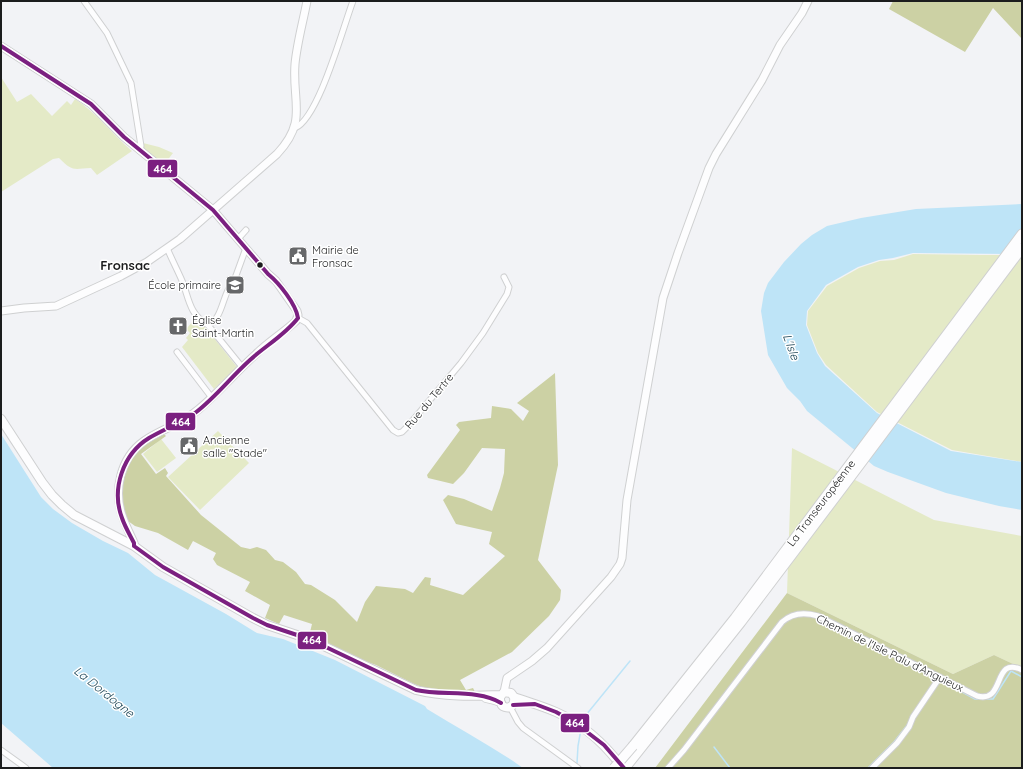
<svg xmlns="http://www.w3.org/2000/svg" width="1023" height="769" font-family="Quicksand,sans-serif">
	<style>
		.green { fill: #e4eac7 }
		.forest { fill: #ccd1a4 }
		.water { fill: #bee4f7 }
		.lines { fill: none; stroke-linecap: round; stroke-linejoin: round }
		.stream { stroke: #bee4f7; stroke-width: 1.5 }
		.street-casing { stroke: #cfd0d1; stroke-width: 7 }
		.secondary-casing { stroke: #cfd0d1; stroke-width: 9 }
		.primary-casing { stroke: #cfd0d1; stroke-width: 10 }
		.highway-casing { stroke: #cfd0d1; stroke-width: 11 }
		.street { stroke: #fdfdfe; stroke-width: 5 }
		.secondary { stroke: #fdfdfe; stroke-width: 7 }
		.primary { stroke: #fdfdfe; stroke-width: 8 }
		.highway { stroke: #fdfdfe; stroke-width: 9 }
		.highway-bridge-casing { stroke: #cfd0d1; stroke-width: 11; stroke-linecap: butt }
		.highway-bridge { stroke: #fdfdfe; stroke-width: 9 }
		.bus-1-casing { stroke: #fff; stroke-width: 7 }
		.bus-1 { stroke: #7b2080; stroke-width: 4 }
		.bus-dot { fill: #1b1c1d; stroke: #fff; stroke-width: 1.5 }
		.labels { text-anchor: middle; stroke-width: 3; stroke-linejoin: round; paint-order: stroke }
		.poi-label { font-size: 11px; fill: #1b1c1d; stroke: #fff; text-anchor: start }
		.street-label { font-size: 11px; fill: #1b1c1d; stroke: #fff }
		.water-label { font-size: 12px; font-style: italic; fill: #164153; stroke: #fff }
		.quarter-label { font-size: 13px; font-weight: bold; fill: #1b1c1d; stroke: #fff }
		.line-badge { stroke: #fff; stroke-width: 1.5 }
		.badge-label { font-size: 11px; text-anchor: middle; font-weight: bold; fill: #fff }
	</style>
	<rect width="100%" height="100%" fill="#f2f3f6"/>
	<!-- green -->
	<path class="green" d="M1 77 17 102 31 94 52 116 67 101 71 105 75 99C97 113 112 134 132 151L97 175 91 168C73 169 73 172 59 158L53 159 1 192Z
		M143 143 159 147 173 153 163 166 144 151Z
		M1022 253V462L952 450 877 412 826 365 818 353 807 325 808 311 827 286 859 268 880 261 894 260 913 254 981 255H1008Z
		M196 318 206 328 237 367 214 389 182 347 188 340 186 338 190 333 186 329Z
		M218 431 249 463 200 510 168 477Z
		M161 439 176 458 157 472 143 454Z
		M792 448 934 520 1022 536V668L994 655 953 674 787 593Z"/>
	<!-- forest -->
	<path class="forest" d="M893 1H1022V39L993 8 965 52 889 9Z
		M555 373 558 465 538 560 561 590 560 600 549 616 512 652 460 680 466 690 473 688 475 692 430 690 414 684 376 665 353 657 309 636 312 624 284 615 279 624 265 618 270 605 245 591 250 582 217 565 213 559 216 553 193 541 188 550 158 533 135 526 128 521 124 510 120 496 125 469 137 450 148 441 163 433 166 436 141 454 156 474 165 468 168 473 166 476 201 515 241 547 250 549 257 547 266 550 275 560 283 562 296 572 305 584 311 585 335 600 357 622 365 602 376 586 405 589 413 593 425 577 431 578 430 585 463 595 505 556 489 544 492 532 456 524 443 500 448 495 464 499 492 511 500 488 504 473 505 449 482 448 464 473 453 484 428 478 427 475 460 430 456 425 459 422 491 418 492 406 511 409 523 421 529 411 517 403Z
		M787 593 953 674 994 655 1022 668V768H655Z"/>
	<!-- water -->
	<path class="water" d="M1022 204V252L1008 254 913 253 893 258 879 260 858 267 826 285 807 311 806 325 817 353 825 366 877 413 951 451 1022 462V510L999 506 946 493 888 472 874 466 807 411 800 401 787 388 768 355 761 311 764 293 768 283 784 262 801 244 812 235 827 226 861 218 916 209Z
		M1 434 41 497 53 509 72 523 103 541 128 553 155 575 226 614 257 633 283 639 335 660 425 706 427 709C459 729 492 746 523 768H53L1 723Z"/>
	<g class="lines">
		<!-- stream -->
		<path class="stream" d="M944 682 975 699H993L1011 671 1022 677
			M583 723 586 715 630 661
			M714 747 730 768
			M577 763 578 746 581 729
			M868 768 894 742 908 724"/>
		<defs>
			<path id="street" d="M84 1 107 33 131 83 141 146 140 151
				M295 128C319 118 343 27 353 1
				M238 239 246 230
				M167 248C172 260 178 271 183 283 189 300 190 315 208 325 224 318 222 292 234 281L246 248
				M298 318 307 323 393 430 398 433 402 432 408 426 461 363 483 333 507 294 509 287 504 277
				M208 325 242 367
				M177 352 212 398
				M510 707 518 722 523 728 578 768
				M1 750 26 768
				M668 768 684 750 782 622C792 613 805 612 818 616L977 696C1006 704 992 655 1022 670
				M872 768 897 743 909 727 913 717 940 677"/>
			<path id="secondary" d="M1 46 91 104 124 137 213 210 268 274 276 281 297 311 298 315 296 321C283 333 268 342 256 354 236 372 219 392 199 409 182 424 161 429 144 441 120 458 113 491 123 518 126 526 130 534 134 543V546
				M1 311 24 308 56 306 121 276 147 262 180 239 277 154C308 121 292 103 295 64 297 43 303 22 307 1
				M504 692 507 678 532 661 547 648 611 577 620 564 622 558 627 500 663 298 678 253 709 168 716 154 762 80 780 45 802 13 808 1"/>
			<path id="primary" d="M1 419 42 482 52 495 62 505 74 515 134 546 163 567 253 618 267 625 309 639 416 690C443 697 473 696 501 695
				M514 697C528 702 542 706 556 712 583 724 604 743 622 767
				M486 698C490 699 496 700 500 702 504 705 499 705 505 707 512 709 515 703 514 697L511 693 504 692 500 697V702"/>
			<path id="highway" d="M633 746 735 618 1022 234
				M625 768 741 622 843 487 1022 248"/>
		</defs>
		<!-- street casing -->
		<use href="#street" class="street-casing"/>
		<!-- secondary casing -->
		<use href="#secondary" class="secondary-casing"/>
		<!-- primary casing -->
		<use href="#primary" class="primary-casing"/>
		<!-- highway casing -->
		<use href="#highway" class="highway-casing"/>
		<!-- street -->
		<use href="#street" class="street"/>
		<!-- secondary -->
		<use href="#secondary" class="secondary"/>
		<!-- primary -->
		<use href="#primary" class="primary"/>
		<!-- highway -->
		<use href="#highway" class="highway"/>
		<defs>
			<path id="highway-bridge" d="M614 768 633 746"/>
		</defs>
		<!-- highway-bridge casing -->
		<use href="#highway-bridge" class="highway-bridge-casing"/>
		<!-- highway-bridge -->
		<use href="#highway-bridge" class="highway-bridge"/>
		<defs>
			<path id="bus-1" d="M1 46 91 104 124 137 213 210 268 274C279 283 296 304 298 318
				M134 546 163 567 253 618 267 625 309 639 416 690C442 696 478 689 501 703
				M134 546V543C130 535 125 527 122 518 111 489 123 454 149 438 164 429 181 423 195 413 215 398 231 377 250 360 265 346 285 335 298 318
				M513 705 535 704 556 712 574 722 604 745 624 768"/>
		</defs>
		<!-- bus-1 casing -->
		<use href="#bus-1" class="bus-1-casing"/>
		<!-- bus-1 -->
		<use href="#bus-1" class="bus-1"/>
	</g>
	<!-- icons -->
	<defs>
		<symbol id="civic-square" viewBox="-11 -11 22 22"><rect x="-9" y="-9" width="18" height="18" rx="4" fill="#666769" stroke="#fff"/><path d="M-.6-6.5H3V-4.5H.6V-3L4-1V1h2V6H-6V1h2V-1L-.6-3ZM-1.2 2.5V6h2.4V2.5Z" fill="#fff"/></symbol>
		<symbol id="school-square" viewBox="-11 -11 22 22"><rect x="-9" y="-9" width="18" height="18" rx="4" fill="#666769" stroke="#fff"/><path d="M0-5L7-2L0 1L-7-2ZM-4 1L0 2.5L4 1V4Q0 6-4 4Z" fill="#fff"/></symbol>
		<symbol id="church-square" viewBox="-11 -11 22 22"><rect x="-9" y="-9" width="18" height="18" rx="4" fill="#666769" stroke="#fff"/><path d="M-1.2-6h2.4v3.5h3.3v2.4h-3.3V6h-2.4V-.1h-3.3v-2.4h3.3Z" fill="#fff"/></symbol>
	</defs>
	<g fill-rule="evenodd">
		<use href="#civic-square" x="287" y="245" width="22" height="22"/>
		<use href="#school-square" x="224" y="274" width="22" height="22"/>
		<use href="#church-square" x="167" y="315" width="22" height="22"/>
		<use href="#civic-square" x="178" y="435" width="22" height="22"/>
	</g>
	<!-- markers -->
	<circle class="bus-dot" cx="260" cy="265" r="3.5"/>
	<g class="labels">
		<!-- poi labels -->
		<g class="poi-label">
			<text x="312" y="254">Mairie de<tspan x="312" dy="13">Fronsac</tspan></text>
			<text x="221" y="289" text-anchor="end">École primaire</text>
			<text x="192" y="324">Église<tspan x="192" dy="13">Saint-Martin</tspan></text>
			<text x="203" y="444">Ancienne<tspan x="203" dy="13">salle "Stade"</tspan></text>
		</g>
		<!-- street labels -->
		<g class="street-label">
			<text transform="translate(429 401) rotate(-50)" y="4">Rue du Tertre</text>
			<text transform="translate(821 503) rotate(-53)" y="4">La Transeuropéenne</text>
			<text transform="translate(890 653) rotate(26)" y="4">Chemin de l'Isle Palu d’Anguieux</text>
		</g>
		<!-- water labels -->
		<g class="water-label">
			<text transform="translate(791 347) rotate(70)" y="4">L'Isle</text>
			<text transform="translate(104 692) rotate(39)" y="4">La Dordogne</text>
		</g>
		<!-- quarter labels -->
		<g class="quarter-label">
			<text x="125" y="270">Fronsac</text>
		</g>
	</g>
	<g class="line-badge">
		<rect x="147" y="159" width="31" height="19" rx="4" fill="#7b2080"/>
		<rect x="165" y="412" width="31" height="19" rx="4" fill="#7b2080"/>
		<rect x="297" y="631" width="30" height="19" rx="4" fill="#7b2080"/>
		<rect x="560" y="713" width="30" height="20" rx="4" fill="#7b2080"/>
	</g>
	<g class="badge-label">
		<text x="163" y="173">464</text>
		<text x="181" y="426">464</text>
		<text x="312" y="644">464</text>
		<text x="575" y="727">464</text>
	</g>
	<!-- border -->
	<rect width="1023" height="769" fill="none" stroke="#1b1c1d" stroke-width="4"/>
</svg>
